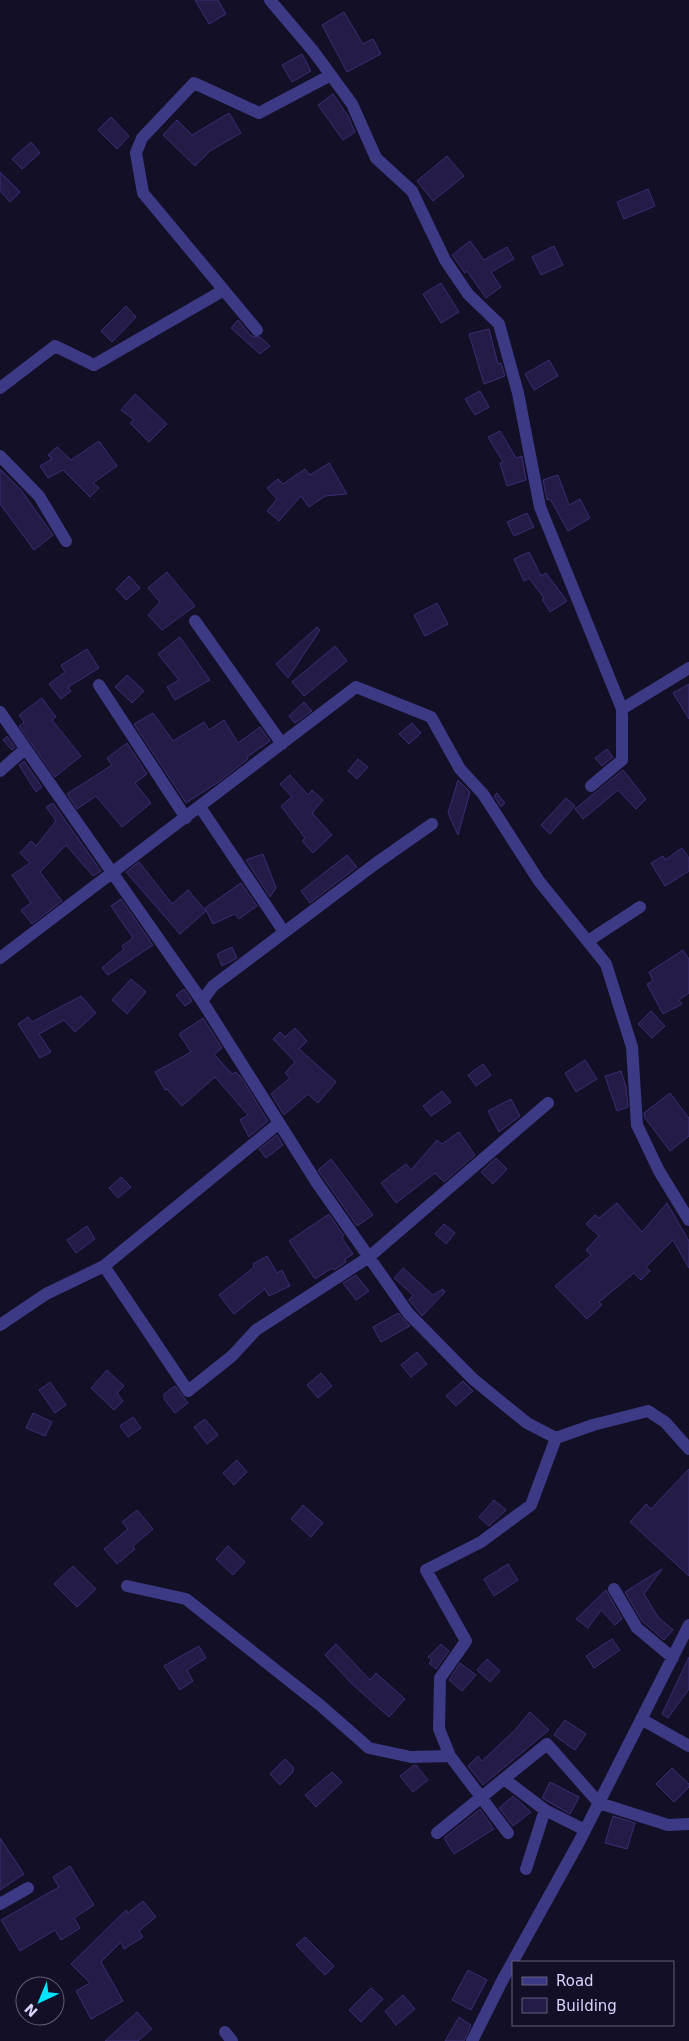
<svg xmlns="http://www.w3.org/2000/svg" width="689" height="2041" font-family="'DejaVu Sans',sans-serif">
	<style>
		.building { fill: #241b47; stroke: #3b2d73 }
		.lines { fill: none; stroke-linecap: round; stroke-linejoin: round }
		.minor { stroke: #3d3a85; stroke-width: 12 }
	</style>
	<rect width="100%" height="100%" fill="#130f26"/>
	<!-- building -->
	<path class="building" d="M195 0H218L226 14 209 24Z
		M344 12 363 44 373 39 381 54 347 72 322 25Z
		M302 54 311 71 292 82 282 65Z
		M333 94 348 116 355 132 343 140 318 105Z
		M229 113 241 133 210 151 195 166 163 135 177 120 192 135Z
		M111 117 129 136 117 149 98 130Z
		M31 142 40 153 22 169 12 159Z
		M447 156 464 176 433 201 417 181Z
		M0 172 20 192 10 202 0 191Z
		M648 189 655 206 624 219 617 202Z
		M470 241 484 260 507 247 514 259 491 272 501 287 486 298 467 271 465 273 452 255Z
		M554 246 563 265 541 275 532 257Z
		M441 283 459 312 441 323 423 294Z
		M126 306 136 317 112 342 101 331Z
		M238 320 251 336 260 337 270 346 260 354 231 328Z
		M489 329 498 364 501 363 505 376 484 384 469 334Z
		M549 360 558 376 534 390 525 374Z
		M480 391 489 407 475 415 465 399Z
		M135 394 167 424 149 442 130 423 134 420 121 410Z
		M500 431 516 458 522 456 526 480 507 486 500 463 503 462 488 437Z
		M99 441 117 466 93 483 99 488 90 497 63 470 48 478 40 466 52 459 48 455 57 447 71 460Z
		M329 463 347 494 325 496 309 507 301 496 279 521 267 511 277 499 267 488 278 479 283 484 305 469 310 475Z
		M0 469 21 490 53 535 34 550 0 504Z
		M558 475 569 505 580 499 590 518 568 531 550 499 547 500 543 480Z
		M527 513 534 527 514 536 507 522Z
		M529 552 541 576 546 573 567 601 550 612 542 599 544 598 529 578 524 581 514 559Z
		M167 572 195 606 162 630 148 615 160 602 148 588Z
		M129 576 140 588 126 600 116 589Z
		M437 603 448 624 425 636 414 615Z
		M317 627 320 630 288 678 276 664Z
		M180 637 210 680 175 700 167 687 179 680 158 654Z
		M335 646 347 661 304 696 292 682Z
		M87 649 99 668 68 687 71 691 61 699 49 684 65 672 61 665Z
		M127 675 144 691 132 703 115 687Z
		M689 684V719L673 693Z
		M42 698 56 717 52 720 81 756 55 777 19 726 24 722 19 715Z
		M304 702 312 711 295 723 289 716Z
		M153 713 173 741 204 722 209 730 224 720 238 743 260 727 270 741 247 757 248 759 220 781 186 803 134 724Z
		M412 723 421 733 409 744 399 734Z
		M7 736 15 747 12 750 3 740Z
		M127 743 147 774 135 783 151 803 122 827 96 796 77 809 67 794 112 765 107 758Z
		M607 749 613 757 602 766 595 758Z
		M358 759 368 767 357 779 348 771Z
		M24 761 42 787 36 792 19 765Z
		M623 770 646 799 636 809 618 790 583 819 575 809Z
		M290 775 308 795 312 790 323 800 312 813 332 835 313 853 302 841 305 838 281 806 292 797 280 784Z
		M458 780 470 792 458 835 448 813Z
		M497 793 505 803 501 807 494 796Z
		M566 798 575 806 550 834 541 825Z
		M53 803 101 871 93 876 66 845 40 872 62 901 32 924 21 910 31 903 12 875 30 863 20 853 31 841 36 846 56 821 46 807Z
		M682 848 689 858V871L665 886 651 863 663 856 665 860Z
		M263 854 276 888 270 897 246 860Z
		M347 855 357 867 310 903 301 891Z
		M139 862 172 904 188 890 206 911 180 934 126 872Z
		M241 883 257 906 239 919 235 914 213 924 205 908Z
		M121 899 153 945 108 975 102 968 124 949 122 946 133 938 111 906Z
		M232 947 237 958 222 966 217 954Z
		M683 950 689 959V993L679 1000 682 1004 663 1014 647 984 653 981 649 972Z
		M131 979 146 992 127 1014 112 1000Z
		M184 989 192 1001 185 1006 176 995Z
		M81 996 96 1013 75 1032 64 1020 39 1034 51 1052 40 1058 18 1024 28 1017 32 1022Z
		M651 1011 665 1026 652 1038 638 1024Z
		M203 1018 222 1048 214 1054 232 1074 236 1072 241 1077 268 1121 249 1137 240 1120 248 1115 215 1077 182 1106 167 1089 165 1090 155 1072 191 1052 179 1034Z
		M295 1028 307 1041 299 1049 336 1082 318 1103 308 1094 284 1115 271 1094 290 1078 285 1073 295 1062 273 1039 280 1032 285 1037Z
		M585 1060 597 1079 576 1092 565 1073Z
		M483 1064 491 1075 476 1086 468 1075Z
		M621 1071 626 1087 628 1107 617 1111 605 1076Z
		M442 1091 451 1102 431 1116 423 1106Z
		M670 1093 689 1118V1136L670 1151 645 1118 644 1113Z
		M511 1099 520 1116 499 1132 488 1111Z
		M459 1132 475 1155 444 1182 435 1173 396 1203 381 1183 406 1164 411 1170 437 1140 442 1144Z
		M277 1135 283 1145 266 1158 259 1149Z
		M496 1158 507 1169 493 1184 481 1172Z
		M331 1159 373 1215 357 1226 318 1170Z
		M121 1177 131 1187 118 1198 109 1188Z
		M617 1203 642 1232 667 1203 689 1241V1268L673 1240 646 1267 650 1271 641 1280 634 1273 599 1302 602 1305 587 1319 555 1286 591 1255 586 1250 599 1236 586 1224 595 1215 599 1218Z
		M329 1214 344 1236 342 1238 353 1254 345 1259 346 1262 334 1270 332 1268 315 1279 289 1241Z
		M444 1224 455 1233 446 1244 435 1234Z
		M87 1226 95 1239 76 1253 67 1240Z
		M267 1256 277 1273 282 1270 290 1286 269 1296 265 1289 234 1314 219 1295 254 1267 253 1264Z
		M403 1268 433 1295 443 1289 445 1292 422 1316 409 1300 413 1295 394 1278Z
		M356 1275 369 1291 356 1300 343 1283Z
		M398 1313 410 1326 381 1342 373 1327Z
		M417 1352 427 1364 411 1377 401 1365Z
		M107 1370 124 1386 117 1393 123 1401 114 1410 91 1388Z
		M321 1373 332 1386 318 1398 307 1385Z
		M463 1381 473 1391 456 1406 446 1396Z
		M50 1382 66 1405 55 1413 39 1390Z
		M175 1386 188 1403 175 1413 164 1399V1394Z
		M33 1413 52 1422 45 1436 26 1428Z
		M133 1417 141 1428 128 1437 120 1426Z
		M205 1419 218 1435 207 1444 194 1427Z
		M237 1460 247 1472 234 1485 223 1473Z
		M689 1469V1576L630 1522 646 1504 651 1509Z
		M494 1500 506 1510 489 1526 479 1517Z
		M303 1505 323 1523 311 1537 291 1519Z
		M137 1510 153 1529 133 1546 135 1549 117 1564 104 1549 128 1529 122 1522Z
		M228 1546 245 1562 233 1575 216 1559Z
		M508 1564 518 1580 494 1596 484 1579Z
		M73 1566 96 1589 77 1607 54 1584Z
		M662 1569 644 1594 658 1617 673 1630 664 1640 642 1621 625 1592Z
		M606 1590 622 1619 615 1625 601 1610 588 1628 576 1619Z
		M612 1639 620 1650 594 1668 586 1656Z
		M336 1644 370 1680 376 1673 405 1699 389 1717 352 1684 325 1655Z
		M441 1644 449 1651 436 1669 429 1663 432 1660 428 1657Z
		M199 1646 206 1658 187 1670 193 1681 180 1690 164 1666Z
		M689 1657V1689L668 1718 662 1714Z
		M487 1659 500 1671 490 1682 477 1670Z
		M460 1663 476 1675 462 1691 449 1680Z
		M530 1712 549 1730 483 1785 468 1766 478 1756 482 1761 515 1730Z
		M565 1720 586 1734 575 1750 554 1735Z
		M285 1759 293 1767V1772L280 1785 270 1774Z
		M414 1765H416L428 1780 413 1792 400 1776Z
		M672 1768 689 1784V1787L674 1802 656 1784Z
		M332 1772 342 1782 316 1807 305 1795Z
		M550 1782 579 1797 570 1814 542 1798Z
		M513 1796 531 1812 513 1826 499 1808Z
		M480 1809 494 1829 454 1854 444 1838Z
		M613 1816 635 1823 627 1849 605 1843Z
		M0 1838 24 1874 0 1890Z
		M70 1866 94 1905 74 1918 80 1928 61 1940 55 1930 20 1951 1 1920 59 1887 53 1877Z
		M143 1901 156 1917 139 1931 143 1937 124 1949 121 1942 101 1962 123 2001 91 2019 76 1991 90 1983 71 1964 126 1910 128 1913Z
		M305 1937 334 1966 325 1975 296 1945Z
		M468 1970 487 1980 471 2010 452 2000Z
		M371 1988 383 1999 361 2022 349 2010Z
		M403 1995 415 2009 396 2025 385 2011Z
		M137 2012 152 2029 138 2041H105Z
		M459 2017 471 2025 464 2041H445Z"/>
	<g class="lines">
		<!-- minor -->
		<path class="minor" d="M270 0 314 52 352 104 376 158 412 191 445 260 468 294 499 324 518 393 540 507 622 709 689 668
			M257 330 143 193 136 153 142 138 194 83 259 113 331 75
			M0 388 55 346 94 365 224 290
			M0 456 39 496 66 541
			M195 621 282 744
			M99 685 186 818
			M0 712 202 1001 317 1183 408 1313 473 1379 527 1423 556 1438 593 1425 648 1411 665 1422 689 1449
			M0 771 25 749
			M591 786 622 760V709
			M200 807 284 932
			M588 941 640 907
			M0 958 356 687 431 717 460 769 483 794 539 881 606 964 632 1047 637 1125 659 1171 689 1220
			M202 1001 213 986 375 864 432 824
			M279 1123 104 1266 188 1391 232 1356 256 1330 369 1257 548 1103
			M0 1325 46 1294 104 1266
			M127 1586 186 1599 320 1705 369 1748 411 1757 450 1756
			M614 1589 637 1628 673 1658
			M641 1719 689 1746
			M504 1779 545 1810 585 1830
			M437 1833 547 1744 599 1803 668 1825 689 1824
			M508 1833 450 1756 439 1729 440 1678 466 1641 426 1570 481 1542 531 1505 556 1438
			M526 1869 545 1810
			M0 1904 28 1888
			M225 2032 232 2041
			M472 2041 502 1981 579 1842 689 1625"/>
	</g>
	<!-- legend -->
	<rect x="512" y="1961" width="162" height="65" fill="#130f26" stroke="#625e7d"/>
	<rect x="522" y="1977" width="25" height="8" fill="#3d3a85" stroke="#625e7d"/>
	<text x="556" y="1986" font-size="15" fill="#d9d4ff">Road</text>
	<rect x="522" y="1998" width="25" height="15" fill="#241b47" stroke="#625e7d"/>
	<text x="556" y="2011" font-size="15" fill="#d9d4ff">Building</text>
	<!-- north arrow -->
	<g transform="translate(40 2001) rotate(224)"><circle r="24" fill="#130f26" stroke="#625e7d"/>
	<path d="M0-4L9 19L0 12L-9 19Z" fill="#00e5ff"/>
	<text y="-8" font-size="14" font-weight="bold" text-anchor="middle" fill="#d9d4ff">N</text>
	</g>
</svg>
